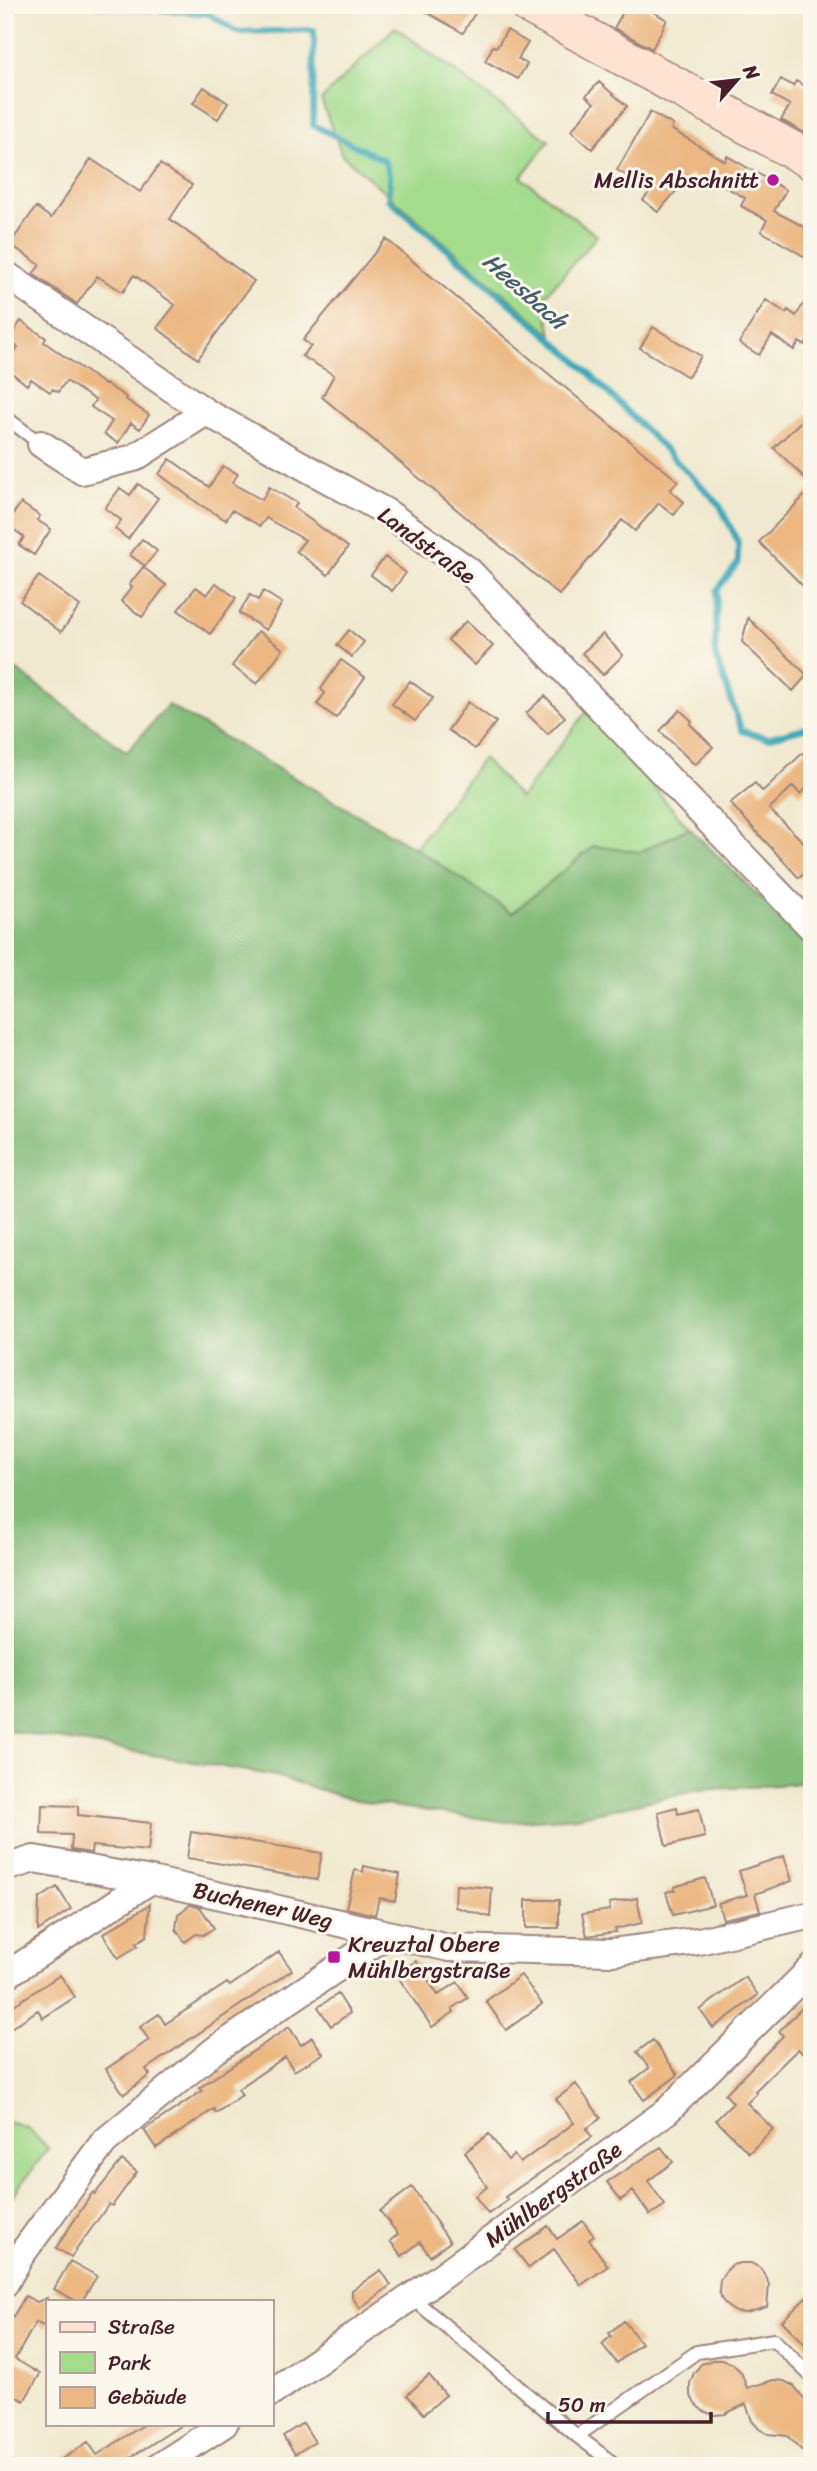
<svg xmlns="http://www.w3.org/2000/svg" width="817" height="2471" font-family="Sriracha,sans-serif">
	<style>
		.green { fill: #a4dc8e; stroke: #777e5c; stroke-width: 2 }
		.forest { fill: #83bc79; stroke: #666e52; stroke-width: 2 }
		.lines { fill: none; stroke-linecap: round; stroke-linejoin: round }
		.stream { stroke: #3ba9ba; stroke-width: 6 }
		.building { fill: #ecb782 }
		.lane-casing { stroke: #9d847d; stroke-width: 16 }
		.street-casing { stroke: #9d847d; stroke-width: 30 }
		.secondary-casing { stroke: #9d847d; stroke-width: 40 }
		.lane { stroke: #fff; stroke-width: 12 }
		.street { stroke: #fff; stroke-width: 26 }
		.secondary { stroke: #fee3d2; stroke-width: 37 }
		.poi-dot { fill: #b5179e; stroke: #fbf7ec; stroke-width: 2.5 }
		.labels { text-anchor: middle; stroke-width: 6; stroke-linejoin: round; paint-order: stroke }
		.poi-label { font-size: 23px; fill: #4a1f2b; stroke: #fbf7ec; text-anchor: end }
		.street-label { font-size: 23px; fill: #4a1f2b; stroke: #fbf7ec }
		.water-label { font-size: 24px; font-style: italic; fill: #435d6b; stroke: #fbf7ec }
	</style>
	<rect width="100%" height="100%" fill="#fbf7ec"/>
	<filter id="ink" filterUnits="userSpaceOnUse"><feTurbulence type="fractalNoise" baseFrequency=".0143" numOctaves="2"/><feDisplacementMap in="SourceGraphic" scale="14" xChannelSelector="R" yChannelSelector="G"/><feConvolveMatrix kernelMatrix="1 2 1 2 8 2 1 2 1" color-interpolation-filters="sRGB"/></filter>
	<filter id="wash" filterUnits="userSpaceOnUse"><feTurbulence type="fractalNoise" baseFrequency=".00686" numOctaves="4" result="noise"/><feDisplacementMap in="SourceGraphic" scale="28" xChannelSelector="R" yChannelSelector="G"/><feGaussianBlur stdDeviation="1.57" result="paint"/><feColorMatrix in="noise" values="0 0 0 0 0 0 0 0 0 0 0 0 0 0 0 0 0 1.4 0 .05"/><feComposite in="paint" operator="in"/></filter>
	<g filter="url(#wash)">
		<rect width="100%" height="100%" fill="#f0e9cf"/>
		<!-- green -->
		<path class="green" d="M395 27 549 141 521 177 597 236 543 298 552 335 342 155 321 100Z
			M587 711 689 828 640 852 594 846 512 913 415 848 483 758 520 798Z
			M5 2121 27 2128 48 2148 5 2206Z"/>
		<!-- forest -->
		<path class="forest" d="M5 661 127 752 168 705 415 848 512 913 594 846 640 852 689 828 812 948V1779L793 1784 699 1790 577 1817 507 1822 356 1801 276 1776 5 1730Z"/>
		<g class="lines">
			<!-- stream -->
			<path class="stream" d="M96 5 209 14 237 32 314 30 313 125 384 160 390 178 388 199 575 359 719 504 738 542V563L717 590 715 655 742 731 767 738 812 726"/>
		</g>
		<g id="blocks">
			<!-- building -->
			<path class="building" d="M414 5H461L475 13 463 33Z
				M627 5H641L667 20 652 49 614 28Z
				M507 30 528 43 518 59 527 64 518 79 485 61 493 46 497 47Z
				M781 79 793 86 796 81 812 90V137L781 120 790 105 772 95Z
				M599 82 627 106 592 149 571 131 594 103 586 96Z
				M204 87 228 103 218 119 193 103Z
				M650 112 673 125 671 129 725 161 727 156 786 190 774 211 812 231V261L761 231 767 220 741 206 745 198 715 181 711 187 690 175 658 212 643 200 651 190 617 170Z
				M91 159 140 192 160 164 192 185 170 219 254 281 198 359 157 328 175 305 134 275 123 292 97 276 77 304 33 274 40 265 10 244 36 207 51 218Z
				M386 239 678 481 670 490 684 502 674 515 659 503 635 531 622 520 559 595 322 397 334 375 302 356 311 346 303 340Z
				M812 290V334L805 345 799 342 794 350 772 335 759 355 739 343 766 300 786 313 788 310 796 316Z
				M21 321 46 338 44 342 105 385 106 384 126 397 125 399 149 415 140 429 131 423 118 443 104 434 112 421 91 407 95 400 66 381 58 392 53 389 50 392 31 379 27 385 8 370 11 365 7 363 18 347 7 341Z
				M653 327 701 356 688 377 640 348Z
				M812 410V485L774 448Z
				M170 459 209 487 223 466 238 474 232 483 262 500 269 487 297 503 294 508 348 547 328 575 296 551 305 540 266 518 260 526 232 510 226 520 199 504 159 474Z
				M138 484 158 498 128 539 115 529 121 520 105 508 120 488 130 495Z
				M812 488V595L759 542Z
				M21 503 40 516 37 520 51 529 34 555 19 545 24 537 6 524Z
				M142 539 157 551 145 566 130 555Z
				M385 557 406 573 392 591 371 575Z
				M143 567 166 585 142 617 121 601 132 587 129 585Z
				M39 576 80 606 61 632 20 601Z
				M216 583 236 598 210 634 178 610 196 587 207 595Z
				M263 591 282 603 266 630 239 613 250 595 258 600Z
				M748 618 807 675 793 691 742 642Z
				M466 621 493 646 475 665 448 640Z
				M349 630 364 642 352 657 337 645Z
				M258 631 283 649 257 684 232 666Z
				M603 634 623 655 603 675 582 653Z
				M341 660 365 677 336 718 317 704 325 693 321 689Z
				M410 681 433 698 415 721 392 704Z
				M545 696 565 717 548 734 526 713Z
				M468 702 496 722 475 749 448 730Z
				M680 710 692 721 690 724 713 747 695 765 660 731Z
				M812 744V783L800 794 793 786 769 809 812 850V867L799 878 730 803 755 783 762 791 764 790Z
				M42 1805 78 1806V1815L151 1823 148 1851 92 1846 91 1853 71 1850 72 1835 41 1834Z
				M677 1807 678 1814 699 1809 705 1837 666 1846 658 1812Z
				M191 1832 322 1853 317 1880 187 1858Z
				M784 1856 792 1881 755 1894 760 1911 723 1919 718 1903 747 1895 739 1871Z
				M364 1866 400 1874 395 1901 379 1898 375 1915 346 1908 355 1870 363 1872Z
				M705 1878 713 1905 673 1915 666 1892 675 1890 674 1887Z
				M456 1885 492 1888 490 1917 455 1907Z
				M57 1887 71 1909 38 1931 39 1899Z
				M637 1898 642 1923 615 1929 616 1932 587 1936 582 1914 610 1910 609 1903Z
				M526 1900H559V1928H526Z
				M150 1904 147 1936 136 1943 138 1946 118 1958 103 1934Z
				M190 1905 200 1907 214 1928 203 1935 196 1934 185 1942 176 1929 178 1914Z
				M279 1952 292 1970 146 2069 150 2075 124 2094 106 2069 149 2040 140 2027 159 2014 165 2024 227 1983 230 1986Z
				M416 1961 438 1995 458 1982 468 1998 452 2008 454 2012 432 2027 396 1974Z
				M60 1975 75 1997 43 2018 38 2010 5 2032V2011Z
				M521 1975 542 2004 506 2030 486 2001Z
				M745 1977 758 1995 713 2028 700 2010Z
				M338 1994 350 2013 331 2026 318 2007Z
				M812 1998V2063L798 2049 755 2091 757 2093 747 2103 773 2129 749 2153 716 2120 733 2103 725 2094 783 2036 779 2031Z
				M289 2027 301 2045 312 2037 323 2054 294 2071 285 2057 238 2089 242 2095 216 2113 214 2109 156 2148 144 2130 202 2091 199 2088Z
				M653 2040 678 2075 644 2100 631 2082 649 2068 637 2052Z
				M576 2084 601 2118 586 2129 592 2137 505 2197 508 2200 488 2214 475 2196 487 2187 465 2152 489 2134 508 2160 514 2155 520 2163 574 2123 556 2099Z
				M661 2147 673 2162 648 2181 665 2205 650 2215 633 2191 621 2200 607 2182Z
				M122 2160 137 2172 112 2206 109 2204 71 2257 56 2248 93 2192 95 2194Z
				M412 2187 450 2242 430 2256 420 2242 402 2256 390 2241 398 2234 380 2211Z
				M583 2221 594 2236 589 2240 608 2266 581 2285 554 2249 529 2268 515 2250 548 2226 557 2239Z
				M70 2261 97 2276 82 2301H76L54 2289Z
				M741 2263H751L760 2268 766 2276 769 2285 767 2307 746 2313 736 2312 728 2307 722 2300 719 2290 720 2280 725 2272 732 2265Z
				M381 2270 391 2285 360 2308 352 2297V2290Z
				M812 2292V2351L782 2321Z
				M25 2296 37 2302 47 2298V2328L36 2322 15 2359 40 2374 24 2401 5 2391V2331Z
				M624 2321 641 2343 617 2363 602 2344 611 2336 609 2333Z
				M712 2360H723L733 2364 741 2372 747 2388 773 2380 784 2381 794 2386 812 2408V2460L787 2436 768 2434 759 2429 752 2421 746 2404 725 2414 714 2415 703 2411 695 2404 690 2394V2383L694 2373 701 2364Z
				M429 2375 446 2395 424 2414 407 2395Z
				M303 2423 315 2442 295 2454 283 2436Z
				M145 2424H183L117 2466H52L88 2442 97 2455Z"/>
		</g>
	</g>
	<g filter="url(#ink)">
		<use href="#blocks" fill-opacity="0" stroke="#9d847d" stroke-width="2"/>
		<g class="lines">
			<defs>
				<path id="lane" d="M5 417 41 444
					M411 2297 577 2436 617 2466
					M577 2436 697 2352 774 2340 812 2377"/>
				<path id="street" d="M5 274 206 412 386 512 468 570 812 928
					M41 444 82 471 134 458 206 412
					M5 1868 34 1859 151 1880 449 1948 612 1952 699 1941 812 1915
					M5 1976 151 1880
					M5 2283 21 2255 104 2142 215 2050 388 1934
					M271 2393 436 2280 667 2111 812 1968
					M160 2466 224 2424"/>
				<path id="secondary" d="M529 5 812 161"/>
			</defs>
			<!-- lane casing -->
			<use href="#lane" class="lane-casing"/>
			<!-- street casing -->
			<use href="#street" class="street-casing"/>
			<!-- secondary casing -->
			<use href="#secondary" class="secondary-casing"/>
			<!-- lane -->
			<use href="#lane" class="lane"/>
			<!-- street -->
			<use href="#street" class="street"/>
			<!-- secondary -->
			<use href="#secondary" class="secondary"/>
		</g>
	</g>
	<!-- markers -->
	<g class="poi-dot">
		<circle cx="773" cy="180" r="7"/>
		<rect x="327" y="1950" width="14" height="14" rx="3.5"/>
	</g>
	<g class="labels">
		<!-- poi labels -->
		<g class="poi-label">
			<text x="759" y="188">Mellis Abschnitt</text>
			<text x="348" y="1952" text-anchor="start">Kreuztal Obere<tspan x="348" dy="26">Mühlbergstraße</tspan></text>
		</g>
		<!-- street labels -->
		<g class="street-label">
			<text transform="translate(427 545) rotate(36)" y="8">Landstraße</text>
			<text transform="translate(263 1905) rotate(13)" y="8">Buchener Weg</text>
			<text transform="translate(553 2194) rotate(-36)" y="8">Mühlbergstraße</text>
		</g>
		<!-- water labels -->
		<g class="water-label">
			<text transform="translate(525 291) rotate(41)" y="8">Heesbach</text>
		</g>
	</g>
	<!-- margin -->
	<rect width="817" height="2471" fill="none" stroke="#fbf7ec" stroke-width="28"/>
	<!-- legend -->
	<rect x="46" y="2300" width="228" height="126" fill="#fbf7ec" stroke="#b4a19f" stroke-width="2"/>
	<rect x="60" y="2322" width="35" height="10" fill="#fee3d2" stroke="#b4a19f" stroke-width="2"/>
	<text x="108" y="2334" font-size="21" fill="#4a1f2b">Straße</text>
	<rect x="60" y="2352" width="35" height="21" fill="#a4dc8e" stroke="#b4a19f" stroke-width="2"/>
	<text x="108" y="2370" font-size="21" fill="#4a1f2b">Park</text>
	<rect x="60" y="2387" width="35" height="21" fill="#ecb782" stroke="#b4a19f" stroke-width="2"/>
	<text x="108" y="2404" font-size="21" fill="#4a1f2b">Gebäude</text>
	<!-- north arrow -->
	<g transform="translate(737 80) rotate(62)" stroke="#fbf7ec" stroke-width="5" paint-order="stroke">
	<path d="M0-5L12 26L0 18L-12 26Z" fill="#4a1f2b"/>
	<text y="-10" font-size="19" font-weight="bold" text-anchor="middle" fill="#4a1f2b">N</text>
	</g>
	<!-- scale -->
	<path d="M548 2412v10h163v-10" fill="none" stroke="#4a1f2b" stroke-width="3.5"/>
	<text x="558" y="2412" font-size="21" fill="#4a1f2b" stroke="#fbf7ec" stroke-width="5" paint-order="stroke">50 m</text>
</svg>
